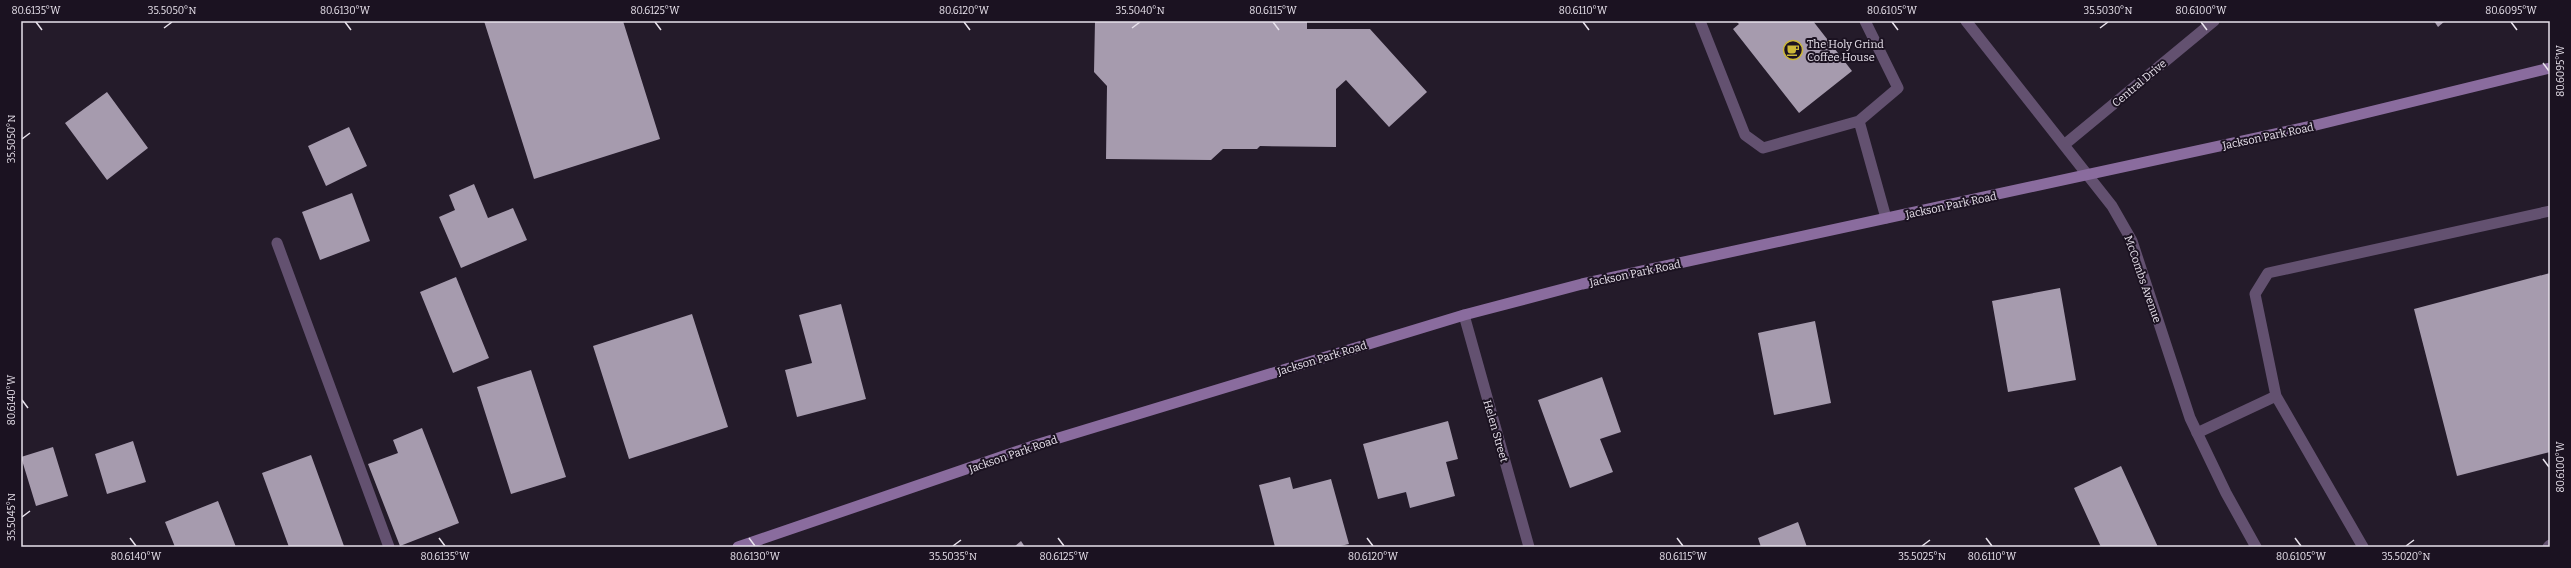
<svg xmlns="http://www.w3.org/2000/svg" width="2571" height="568" font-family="Bitter,serif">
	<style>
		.building { fill: #a69bae }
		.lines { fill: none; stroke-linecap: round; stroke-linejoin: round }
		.service { stroke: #635170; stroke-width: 11 }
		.minor { stroke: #635170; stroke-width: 11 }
		.secondary { stroke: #8a6c9e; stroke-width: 11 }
		.ticks { fill: none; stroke: #e8e2ec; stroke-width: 1.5 }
		.labels { text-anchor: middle; stroke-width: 4; stroke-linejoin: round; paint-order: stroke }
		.poi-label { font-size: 11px; fill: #e8e2ec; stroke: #1b1221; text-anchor: start }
		.street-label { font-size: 11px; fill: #e8e2ec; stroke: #1b1221 }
		.neatline { fill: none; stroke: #e8e2ec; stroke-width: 1.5 }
		.ticks-label { font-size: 10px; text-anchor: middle; fill: #e8e2ec }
	</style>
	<rect width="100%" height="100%" fill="#241b2a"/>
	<!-- building -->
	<path class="building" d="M484 21H623L660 139 534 179Z
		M1095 21H1307V29H1370L1427 92 1389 127 1346 80 1336 89V147L1260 146 1257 149H1223L1211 160 1106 159 1107 86 1094 72Z
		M1736 21H1813L1852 71 1799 113 1733 29 1739 24Z
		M2434 21H2445L2438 27Z
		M107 92 148 148 107 180 65 123Z
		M349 127 367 166 326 186 308 146Z
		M474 184 488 218 513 208 527 240 461 268 439 217 455 210 449 195Z
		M352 193 370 241 320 260 302 212Z
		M2550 273V452L2457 476 2414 309Z
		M456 277 489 358 453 373 420 292Z
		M2060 288 2076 380 2008 392 1992 301Z
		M841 304 866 399 797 417 785 370 812 363 799 315Z
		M692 314 728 427 629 459 593 346Z
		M1815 321 1831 403 1774 415 1758 333Z
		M531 370 566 477 511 494 477 387Z
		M1602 377 1621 432 1600 439 1613 472 1570 488 1538 400Z
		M1448 421 1458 459 1446 462 1455 496 1410 508 1406 492 1378 499 1363 444Z
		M422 428 459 523 400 546 368 464 398 453 393 440Z
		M133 441 146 482 107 494 95 454Z
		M53 447 68 496 36 506 21 457Z
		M311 455 344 546 342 547H289L262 473Z
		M2121 466 2158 547H2101L2074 488Z
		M1290 477 1293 489 1331 479 1349 544 1336 547H1275L1259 485Z
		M218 501 236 547H175L165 522Z
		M1798 522 1807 547H1761L1758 538Z
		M1021 541 1025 547H1014Z"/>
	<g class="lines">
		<!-- service -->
		<path class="service" d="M1700 21 1745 135 1763 148 1859 121 1898 88 1865 21
			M1859 121 1886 218
			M277 243 389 547
			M2276 396 2255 294 2268 273 2550 211
			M2197 433 2276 396 2363 547
			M2548 547 2550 545"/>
		<!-- minor -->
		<path class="minor" d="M1966 21 2112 206 2132 241 2190 418 2226 493 2256 547
			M2064 145 2214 21
			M1464 315 1529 547"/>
		<!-- secondary -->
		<path class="secondary" d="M738 547 1039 444 1464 315 1582 284 2312 126 2550 68"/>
	</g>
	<!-- ticks -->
	<path class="ticks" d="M36 22 42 30M345 22 351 30M655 22 661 30M964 22 970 30M1273 22 1279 30M1583 22 1589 30M1892 22 1898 30M2201 22 2207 30M2511 22 2517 30M164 28 172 22M1132 28 1140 22M2100 28 2108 22M2543 63 2549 71M22 139 30 133M22 400 28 408M2543 459 2549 467M22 517 30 511M130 538 136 546M439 538 445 546M749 538 755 546M1058 538 1064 546M1367 538 1373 546M1677 538 1683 546M1986 538 1992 546M2295 538 2301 546M953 546 961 540M1922 546 1930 540M2406 546 2414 540"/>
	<!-- icons -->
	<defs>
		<symbol id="cafe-ring" viewBox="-11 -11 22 22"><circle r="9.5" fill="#1b1221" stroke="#cdb938" stroke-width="1.5"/><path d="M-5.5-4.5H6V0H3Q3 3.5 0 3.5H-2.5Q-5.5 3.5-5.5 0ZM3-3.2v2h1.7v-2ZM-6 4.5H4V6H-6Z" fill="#cdb938"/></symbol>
	</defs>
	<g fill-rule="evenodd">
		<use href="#cafe-ring" x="1782" y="39" width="22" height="22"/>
	</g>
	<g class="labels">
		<!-- poi labels -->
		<g class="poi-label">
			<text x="1807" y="48">The Holy Grind<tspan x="1807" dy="13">Coffee House</tspan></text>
		</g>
		<!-- street labels -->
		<g class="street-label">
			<text transform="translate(2139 83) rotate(-40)" y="4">Central Drive</text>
			<text transform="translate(2268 136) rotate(-12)" y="4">Jackson Park Road</text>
			<text transform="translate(1951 205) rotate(-12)" y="4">Jackson Park Road</text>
			<text transform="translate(1635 273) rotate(-12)" y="4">Jackson Park Road</text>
			<text transform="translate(2143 279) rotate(71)" y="4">McCombs Avenue</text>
			<text transform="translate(1322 358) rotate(-17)" y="4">Jackson Park Road</text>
			<text transform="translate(1496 431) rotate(74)" y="4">Helen Street</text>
			<text transform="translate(1013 454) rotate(-19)" y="4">Jackson Park Road</text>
		</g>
	</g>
	<!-- border -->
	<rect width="2571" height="568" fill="none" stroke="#1b1221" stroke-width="44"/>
	<rect x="22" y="22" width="2527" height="524" class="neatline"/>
	<g class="ticks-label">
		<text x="36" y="14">80.6135°W</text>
		<text x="172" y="14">35.5050°N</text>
		<text x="345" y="14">80.6130°W</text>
		<text x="655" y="14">80.6125°W</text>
		<text x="964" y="14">80.6120°W</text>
		<text x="1140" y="14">35.5040°N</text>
		<text x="1273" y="14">80.6115°W</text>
		<text x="1583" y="14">80.6110°W</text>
		<text x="1892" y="14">80.6105°W</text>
		<text x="2108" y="14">35.5030°N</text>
		<text x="2201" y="14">80.6100°W</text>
		<text x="2511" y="14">80.6095°W</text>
		<text transform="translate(2560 71) rotate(-90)" y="4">80.6095°W</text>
		<text transform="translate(11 139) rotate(-90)" y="4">35.5050°N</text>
		<text transform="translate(11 400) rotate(-90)" y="4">80.6140°W</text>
		<text transform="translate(2560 467) rotate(-90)" y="4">80.6100°W</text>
		<text transform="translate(11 517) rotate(-90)" y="4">35.5045°N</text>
		<text x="136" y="560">80.6140°W</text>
		<text x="445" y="560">80.6135°W</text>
		<text x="755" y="560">80.6130°W</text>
		<text x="953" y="560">35.5035°N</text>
		<text x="1064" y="560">80.6125°W</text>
		<text x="1373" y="560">80.6120°W</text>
		<text x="1683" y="560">80.6115°W</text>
		<text x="1922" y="560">35.5025°N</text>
		<text x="1992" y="560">80.6110°W</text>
		<text x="2301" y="560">80.6105°W</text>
		<text x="2406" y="560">35.5020°N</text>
	</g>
</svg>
